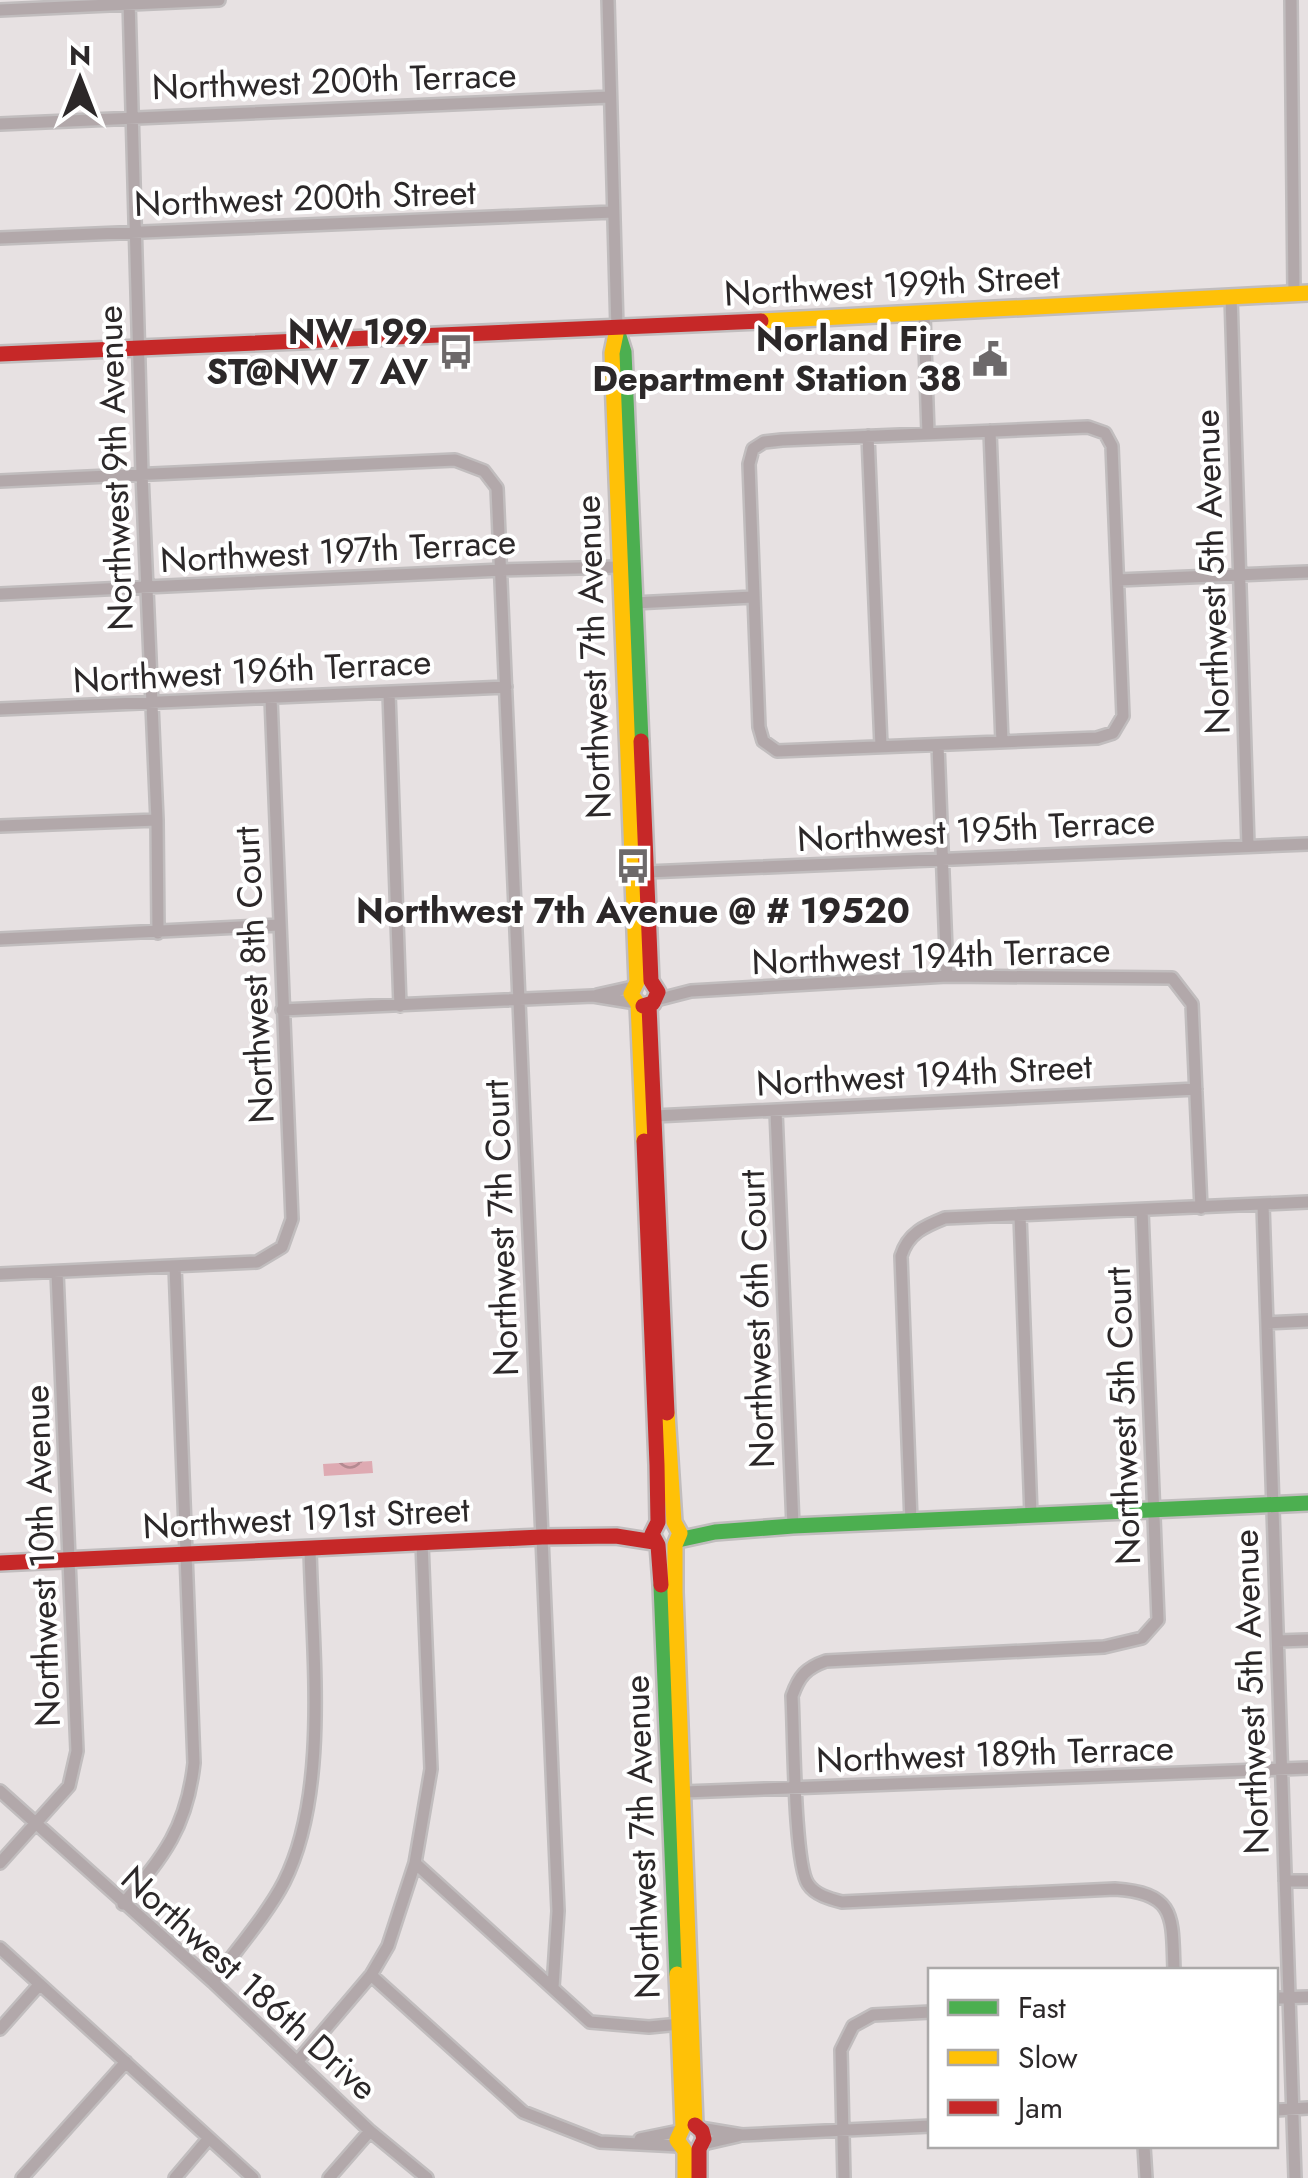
<svg xmlns="http://www.w3.org/2000/svg" width="1308" height="2178" font-family="Jost,sans-serif">
	<style>
		.water { fill: url(#water-waves) }
		.lines { fill: none; stroke-linecap: round; stroke-linejoin: round }
		.street-casing { stroke: #c1bdbe; stroke-width: 16 }
		.fast-casing { stroke: #c1bdbe; stroke-width: 20 }
		.slow-casing { stroke: #c1bdbe; stroke-width: 20 }
		.jam-casing { stroke: #c1bdbe; stroke-width: 20 }
		.street { stroke: #b2a8aa; stroke-width: 11 }
		.fast { stroke: #4caf50; stroke-width: 15 }
		.slow { stroke: #ffc107; stroke-width: 15 }
		.jam { stroke: #c62828; stroke-width: 15 }
		.labels { text-anchor: middle; stroke-width: 8; stroke-linejoin: round; paint-order: stroke }
		.street-label { font-size: 35px; fill: #2c2829; stroke: #fff }
		.poi-label { font-size: 35px; font-weight: bold; fill: #2c2829; stroke: #fff; text-anchor: end }
	</style>
	<defs>
		<pattern id="water-waves" width="16" height="10" patternUnits="userSpaceOnUse" patternTransform="scale(2.5)"><rect width="16" height="10" fill="#deaab2"/><path d="M0 5q4-4 8 0t8 0" fill="none" stroke="#b48a91"/></pattern>
	</defs>
	<rect width="100%" height="100%" fill="#e7e1e2"/>
	<!-- water -->
	<path class="water" d="M372 1461 373 1473 324 1476 323 1464Z"/>
	<g class="lines">
		<defs>
			<path id="street" d="M129 0 142 474 157 820 158 933
				M608 0 617 329
				M1291 0 1294 293
				M0 10 219 0
				M0 124 610 97
				M0 238 613 212
				M1231 296 1248 846
				M924 315 928 434
				M1088 427 1105 433 1112 446 1123 716 1113 733 1097 738 777 751 763 741 759 727 749 464 753 449 764 442 782 440Z
				M990 431 1002 742
				M868 436 881 746
				M0 481 455 460 484 471 497 488 558 1911 553 1987
				M1118 580 1308 572
				M0 594 502 570 619 567
				M634 603 753 597
				M389 693 400 1006
				M0 709 506 687
				M938 745 947 976
				M0 826 157 820
				M647 872 1308 844
				M0 939 279 925
				M597 995 633 987
				M656 1000 691 991 947 976 1172 978 1192 1004 1201 1208
				M282 1010 593 996 636 1003
				M776 1111 793 1526
				M655 1116 1196 1089
				M1263 1205 1295 2178
				M1142 1210 1158 1620 1142 1638 1104 1647 826 1661C806 1668 799 1676 792 1696 794 1729 794 1864 808 1884 815 1895 830 1899 842 1902L1115 1889C1177 1893 1172 1918 1174 1970
				M1020 1215 1031 1515
				M0 1274 257 1262 282 1247 292 1219 271 698
				M1267 1323 1308 1321
				M911 1521 901 1256C908 1233 925 1226 945 1218L1308 1202
				M1278 1641 1308 1640
				M0 1791 213 1982 370 2131 427 2178
				M684 1792 1308 1768
				M0 1863 69 1786 77 1751 57 1272
				M415 1863 590 2022 649 2027 680 2024
				M1285 1881H1308
				M123 1904C164 1856 187 1827 194 1763L175 1266
				M0 1948 253 2178
				M371 1975 523 2112 600 2142 679 2146
				M213 1982C235 1951 267 1915 284 1882 330 1791 312 1649 310 1548
				M1276 1998 1308 1997
				M0 2029 39 1985
				M298 2061 371 1975 388 1946 415 1863 431 1769 422 1543
				M1276 2110 1308 2108
				M700 2128 742 2135 931 2126
				M640 2139 679 2131
				M703 2144 738 2136
				M1144 2146 1146 2178
				M22 2178 126 2062
				M175 2178 209 2138
				M329 2178 370 2131
				M844 2178 841 2050 853 2026 873 2015 931 2012"/>
			<path id="fast" d="M618 333 624 352 641 741
				M678 1540 715 1532 793 1526 1308 1503
				M661 1585 677 1974"/>
			<path id="slow" d="M761 321 1308 293
				M617 329 612 353 637 982 631 994 638 1004 644 1141
				M667 1413 674 1522 680 1533 675 1545V1592L695 2125
				M677 1974 683 2127 677 2140 685 2151
				M685 2151V2178"/>
			<path id="jam" d="M0 354 761 321
				M641 741 651 981 658 992 653 1003 643 1006
				M649 1006 667 1413
				M644 1141 657 1465 658 1522 652 1534 658 1545 661 1585
				M0 1563 542 1537 616 1536 654 1542
				M695 2125 702 2131 704 2139 699 2149V2178"/>
		</defs>
		<!-- street casing -->
		<use href="#street" class="street-casing"/>
		<!-- fast casing -->
		<use href="#fast" class="fast-casing"/>
		<!-- slow casing -->
		<use href="#slow" class="slow-casing"/>
		<!-- jam casing -->
		<use href="#jam" class="jam-casing"/>
		<!-- street -->
		<use href="#street" class="street"/>
		<!-- fast -->
		<use href="#fast" class="fast"/>
		<!-- slow -->
		<use href="#slow" class="slow"/>
		<!-- jam -->
		<use href="#jam" class="jam"/>
	</g>
	<!-- icons -->
	<defs>
		<symbol id="bus-bare" viewBox="-9 -9 18 18"><path d="M-5-6H5V4H4V6H2V4H-2V6H-4V4H-5ZM-3.5-4V0h7V-4ZM-3.5 1.2v1.5H-2V1.2ZM2 1.2v1.5H3.5V1.2Z" fill="#6d696a" stroke="#fff" stroke-width="2.5" paint-order="stroke"/></symbol>
		<symbol id="civic-bare" viewBox="-9 -9 18 18"><path d="M-.6-6.5H3V-4.5H.6V-3L4-1V1h2V6H-6V1h2V-1L-.6-3ZM-1.2 2.5V6h2.4V2.5Z" fill="#6d696a" stroke="#fff" stroke-width="2.5" paint-order="stroke"/></symbol>
	</defs>
	<g fill-rule="evenodd">
		<use href="#bus-bare" x="431" y="327" width="50" height="50"/>
		<use href="#civic-bare" x="965" y="334" width="50" height="50"/>
		<use href="#bus-bare" x="608" y="841" width="50" height="50"/>
	</g>
	<g class="labels">
		<!-- street labels -->
		<g class="street-label">
			<text transform="translate(334 81) rotate(-2)" y="12">Northwest 200th Terrace</text>
			<text transform="translate(305 198) rotate(-2)" y="12">Northwest 200th Street</text>
			<text transform="translate(892 285) rotate(-3)" y="12">Northwest 199th Street</text>
			<text transform="translate(115 468) rotate(-92)" y="12">Northwest 9th Avenue</text>
			<text transform="translate(338 551) rotate(-3)" y="12">Northwest 197th Terrace</text>
			<text transform="translate(1212 572) rotate(-92)" y="12">Northwest 5th Avenue</text>
			<text transform="translate(593 657) rotate(-92)" y="12">Northwest 7th Avenue</text>
			<text transform="translate(252 671) rotate(-3)" y="12">Northwest 196th Terrace</text>
			<text transform="translate(976 830) rotate(-3)" y="12">Northwest 195th Terrace</text>
			<text transform="translate(931 956) rotate(-2)" y="12">Northwest 194th Terrace</text>
			<text transform="translate(254 975) rotate(-93)" y="12">Northwest 8th Court</text>
			<text transform="translate(924 1075) rotate(-3)" y="12">Northwest 194th Street</text>
			<text transform="translate(501 1228) rotate(-92)" y="12">Northwest 7th Court</text>
			<text transform="translate(757 1319) rotate(-92)" y="12">Northwest 6th Court</text>
			<text transform="translate(1123 1416) rotate(-92)" y="12">Northwest 5th Court</text>
			<text transform="translate(306 1518) rotate(-3)" y="12">Northwest 191st Street</text>
			<text transform="translate(42 1556) rotate(-92)" y="12">Northwest 10th Avenue</text>
			<text transform="translate(1251 1692) rotate(-92)" y="12">Northwest 5th Avenue</text>
			<text transform="translate(995 1754) rotate(-2)" y="12">Northwest 189th Terrace</text>
			<text transform="translate(642 1837) rotate(-92)" y="12">Northwest 7th Avenue</text>
			<text transform="translate(249 1983) rotate(42)" y="12">Northwest 186th Drive</text>
		</g>
		<!-- poi labels -->
		<g class="poi-label">
			<text x="428" y="344">NW 199<tspan x="428" dy="40">ST@NW 7 AV</tspan></text>
			<text x="962" y="351">Norland Fire<tspan x="962" dy="40">Department Station 38</tspan></text>
			<text x="633" y="923" text-anchor="middle">Northwest 7th Avenue @ # 19520</text>
		</g>
	</g>
	<!-- legend -->
	<rect x="928" y="1968" width="350" height="180" fill="#ffffff" stroke="#aba9a9" stroke-width="2.5"/>
	<rect x="948" y="2000" width="50" height="15" fill="#4caf50" stroke="#aba9a9" stroke-width="2.5"/>
	<text x="1018" y="2018" font-size="30" fill="#2c2829">Fast</text>
	<rect x="948" y="2050" width="50" height="15" fill="#ffc107" stroke="#aba9a9" stroke-width="2.5"/>
	<text x="1018" y="2068" font-size="30" fill="#2c2829">Slow</text>
	<rect x="948" y="2100" width="50" height="15" fill="#c62828" stroke="#aba9a9" stroke-width="2.5"/>
	<text x="1018" y="2118" font-size="30" fill="#2c2829">Jam</text>
	<!-- north arrow -->
	<g transform="translate(80 80)" stroke="#ffffff" stroke-width="8" paint-order="stroke">
	<path d="M0-8L18 38L0 25L-18 38Z" fill="#2c2829"/>
	<text y="-15" font-size="28" font-weight="bold" text-anchor="middle" fill="#2c2829">N</text>
	</g>
</svg>
